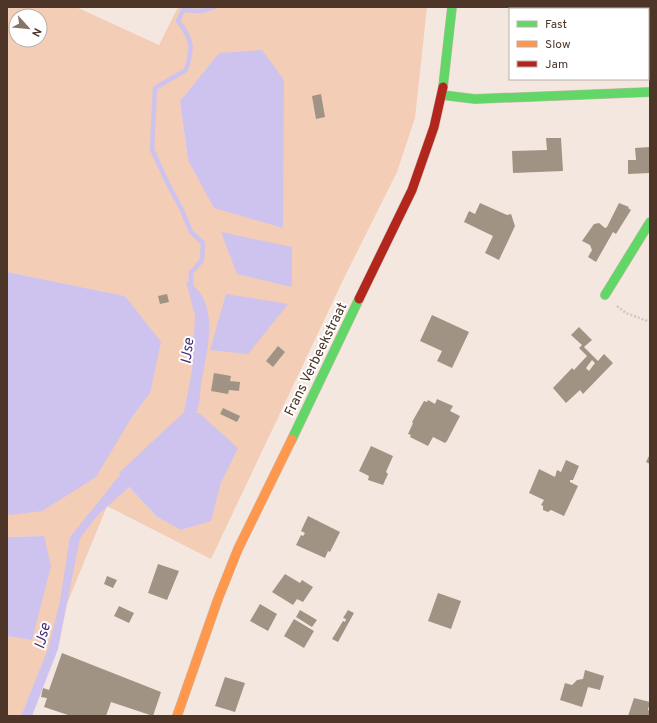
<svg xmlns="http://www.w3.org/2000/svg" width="657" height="723" font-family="Overpass,sans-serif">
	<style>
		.green { fill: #f3cdb5; fill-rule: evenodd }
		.water { fill: #cec2ee }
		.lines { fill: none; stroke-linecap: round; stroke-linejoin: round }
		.stream { stroke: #cec2ee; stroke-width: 4.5 }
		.building { fill: #a09383; fill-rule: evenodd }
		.fast-casing { stroke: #cab9af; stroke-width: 10 }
		.slow-casing { stroke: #cab9af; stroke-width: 10 }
		.jam-casing { stroke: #cab9af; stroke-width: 10 }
		.path { stroke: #cfc8c4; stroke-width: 2.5; stroke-dasharray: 2 2; stroke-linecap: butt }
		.fast { stroke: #63d668; stroke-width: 9 }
		.slow { stroke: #ff974d; stroke-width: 9 }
		.jam { stroke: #b3261e; stroke-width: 9 }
		.labels { text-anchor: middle; stroke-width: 4; stroke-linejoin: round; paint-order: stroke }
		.street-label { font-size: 14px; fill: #4d3628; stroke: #fff }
		.water-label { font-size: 15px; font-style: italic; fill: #432d79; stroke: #fff }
	</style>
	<rect width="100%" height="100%" fill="#f4e7df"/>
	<!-- green -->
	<path class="green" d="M7 7H76L159 45 178 7H427L415 118 397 172 345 276 211 559 107 506 21 716H7V636L32 640 44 536 7 537V513L10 515 130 420 150 393 125 296 7 272ZM16 16H40V40H16ZM219 53 188 160 180 101ZM237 448 221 483 211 520 182 530 156 516 123 481Z"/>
	<!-- water -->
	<path class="water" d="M262 50 284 80 283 228 214 208 188 160 180 101 219 53Z
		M221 232 292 247V287L237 274Z
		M7 272 125 296 161 342 150 393 130 420 96 477 42 511 10 515 7 513Z
		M186 281C222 300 207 351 201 383 200 392 200 405 196 413H199L238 448 221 483 211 521 181 530 156 516 129 487 98 515 80 538 58 649 32 716H21L48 649 60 601 70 537 120 475 119 473 184 412 192 371 195 316Z
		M226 294 288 304 248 354 210 350Z
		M44 536 51 566 32 640 7 636V537Z"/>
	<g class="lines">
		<!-- stream -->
		<path class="stream" d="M191 288V273L202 260 203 243 191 232 182 210 167 182 152 149 155 88 186 70C193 47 193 40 178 21L183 10 201 11 214 7"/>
	</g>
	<!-- building -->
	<path class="building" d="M542 7H574V9H542Z
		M650 23V49H648V24Z
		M321 94 325 117 316 119 312 96Z
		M546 138H561L563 171 513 173 512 151 547 150Z
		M650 147V173L628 174V160H636L635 148Z
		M480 203 507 215 511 214 515 226 499 260 485 253 493 236 464 222 469 211 475 214Z
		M619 203 629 207 628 208 631 210 616 234 613 232 596 262 588 257 592 250 590 245 582 241 594 224 599 223 605 228 607 227Z
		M167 294 169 302 160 304 158 296Z
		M432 315 469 332 452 368 437 361 442 351 420 341Z
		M579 327 592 340 584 347 598 361 604 354 613 363 583 394 580 390 566 403 553 388 572 368 574 370 587 356 579 348 582 345 571 335ZM592 360 595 363 589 371 586 368Z
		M278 346 285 352 273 367 266 361Z
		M214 373 231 376 230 381 240 382 239 391 229 390 228 394 211 391Z
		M437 399 453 406 450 411 460 416 447 441 445 443 433 437 428 446 410 437 411 435 408 434 413 423 412 422 424 401 427 402 428 400 435 404Z
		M223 408 240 416 237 422 220 414Z
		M371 446 393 456 386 472 388 474 383 485 368 480 369 476 359 471Z
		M650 454V464L646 462Z
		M566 460 579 466 573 480H570V482L578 486 564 516 551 510 548 512 543 510V506L541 505 544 500 529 493 539 469 555 477 557 470 561 472Z
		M308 516 340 532 330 552 328 551 325 558 296 545 301 535 303 536 305 533 301 531Z
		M158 564 179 571 167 600 148 593Z
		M285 574 300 583 302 580 313 587 303 602 297 599 293 605 272 592Z
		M107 576 117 580 113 588 104 584Z
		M438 593 461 601 451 629 428 621Z
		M260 604 277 614 268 631 250 621Z
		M119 606 134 613 129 623 114 616Z
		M300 610 317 620 312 627 296 617Z
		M348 610 354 613 338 642 332 639 343 621 345 622 346 619 343 618Z
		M294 619 314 631 304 648 284 636Z
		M62 653 161 692 153 716 111 702 106 716H71L44 707 47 698 41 697 43 688 49 690Z
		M585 670 604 676 600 690 588 687 582 707 560 700 565 683 572 685 577 680 583 679Z
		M225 677 245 683 235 712 215 706Z
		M634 698 650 702 648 710 650 711V716H628Z"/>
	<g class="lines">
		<defs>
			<path id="fast" d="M443 87 452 7
				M442 95 475 99 650 92
				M605 295 650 222
				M292 439 359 299"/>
			<path id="slow" d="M177 716 218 599 238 549 292 439"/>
			<path id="jam" d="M359 299 412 190 434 127 443 87"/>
		</defs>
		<!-- fast casing -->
		<use href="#fast" class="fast-casing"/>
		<!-- slow casing -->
		<use href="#slow" class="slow-casing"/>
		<!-- jam casing -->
		<use href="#jam" class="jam-casing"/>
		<!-- path -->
		<path class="path" d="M617 306 626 313 650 322"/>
		<!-- fast -->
		<use href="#fast" class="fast"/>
		<!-- slow -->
		<use href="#slow" class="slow"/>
		<!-- jam -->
		<use href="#jam" class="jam"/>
	</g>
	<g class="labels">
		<!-- street labels -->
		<g class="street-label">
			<text transform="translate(315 359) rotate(-64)" y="5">Frans Verbeekstraat</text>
		</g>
		<!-- water labels -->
		<g class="water-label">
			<text transform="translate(187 351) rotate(-83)" y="5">IJse</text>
			<text transform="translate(42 636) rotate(-76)" y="5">IJse</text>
		</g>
	</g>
	<!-- border -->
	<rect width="657" height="723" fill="none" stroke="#4d3628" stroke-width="16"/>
	<!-- legend -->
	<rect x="509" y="8" width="140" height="72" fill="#ffffff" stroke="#b8afa9"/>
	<rect x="517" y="21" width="20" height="6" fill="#63d668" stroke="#b8afa9"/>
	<text x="545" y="28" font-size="12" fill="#4d3628">Fast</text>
	<rect x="517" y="41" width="20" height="6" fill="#ff974d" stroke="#b8afa9"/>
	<text x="545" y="48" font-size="12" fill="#4d3628">Slow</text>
	<rect x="517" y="61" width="20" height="6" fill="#b3261e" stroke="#b8afa9"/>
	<text x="545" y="68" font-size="12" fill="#4d3628">Jam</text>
	<!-- north arrow -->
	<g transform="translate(28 28) rotate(117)"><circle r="19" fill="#ffffff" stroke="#b8afa9"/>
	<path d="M0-3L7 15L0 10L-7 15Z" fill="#877468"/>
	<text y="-6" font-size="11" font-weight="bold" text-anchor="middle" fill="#4d3628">N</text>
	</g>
</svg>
